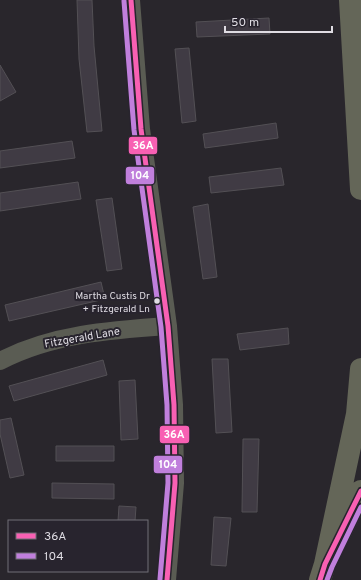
<svg xmlns="http://www.w3.org/2000/svg" width="361" height="580" font-family="Overpass,sans-serif">
	<style>
		.building { fill: #403b44; stroke: #535055 }
		.lines { fill: none; stroke-linecap: round; stroke-linejoin: round }
		.minor { stroke: #5a5c53; stroke-width: 18 }
		.major { stroke: #646658; stroke-width: 22 }
		.bus-1-casing { stroke: #28242e; stroke-width: 8 }
		.bus-2-casing { stroke: #28242e; stroke-width: 8 }
		.bus-1 { stroke: #f860b3; stroke-width: 5 }
		.bus-2 { stroke: #c07fdc; stroke-width: 5 }
		.bus-dot { fill: #dfdce3; stroke: #28242e; stroke-width: 1.5 }
		.labels { text-anchor: middle; stroke-width: 4; stroke-linejoin: round; paint-order: stroke }
		.bus-label { font-size: 10px; fill: #dfdce3; stroke: #28242e; text-anchor: end }
		.street-label { font-size: 11px; fill: #dfdce3; stroke: #28242e }
		.line-badge { stroke: #28242e; stroke-width: 1.5 }
		.badge-label { font-size: 11px; text-anchor: middle; font-weight: bold; fill: #fff }
	</style>
	<rect width="100%" height="100%" fill="#29262c"/>
	<!-- building -->
	<path class="building" d="M77 0H92L94 46 102 131 87 132 79 59Z
		M269 18 270 34 197 37 196 22Z
		M189 48 196 121 182 123 175 49Z
		M0 65 16 92 0 101Z
		M276 123 278 138 205 148 203 134Z
		M72 141 75 158 0 168V151Z
		M281 168 284 185 211 193 209 177Z
		M78 182 81 199 0 211V193Z
		M112 198 122 269 107 271 96 200Z
		M208 204 217 277 203 279 193 207Z
		M101 282 105 299 9 321 5 305Z
		M288 328 289 344 240 350 237 334Z
		M212 359H228L232 432 216 433Z
		M103 360 107 375 14 401 9 386Z
		M135 380 138 439 121 440 119 381Z
		M11 418 24 475 10 478 0 434V420Z
		M243 439H259L257 512H242Z
		M56 446H114V461H56Z
		M52 483 114 484V499L52 498Z
		M119 506 136 507 135 521H118Z
		M214 517 231 518 226 566 211 565Z"/>
	<g class="lines">
		<!-- minor -->
		<path class="minor" d="M131 0 141 129 168 326 174 405 175 483 167 580
			M0 361C52 334 110 330 168 326"/>
		<!-- major -->
		<path class="major" d="M350 0 361 189
			M325 564 357 414 361 369
			M320 580 325 564 361 491"/>
		<defs>
			<path id="bus-1" d="M131 0 141 129 168 326 174 405 175 483 167 580
				M320 580 325 564 361 491"/>
			<path id="bus-2" d="M124 1 134 130 161 327 167 405 168 483 160 579
				M327 580 332 567 361 507"/>
		</defs>
		<!-- bus-1 casing -->
		<use href="#bus-1" class="bus-1-casing"/>
		<!-- bus-2 casing -->
		<use href="#bus-2" class="bus-2-casing"/>
		<!-- bus-1 -->
		<use href="#bus-1" class="bus-1"/>
		<!-- bus-2 -->
		<use href="#bus-2" class="bus-2"/>
	</g>
	<!-- markers -->
	<circle class="bus-dot" cx="157" cy="301" r="3.5"/>
	<g class="labels">
		<!-- bus labels -->
		<g class="bus-label">
			<text x="150" y="299">Martha Custis Dr<tspan x="150" dy="13">+ Fitzgerald Ln</tspan></text>
		</g>
		<!-- street labels -->
		<g class="street-label">
			<text transform="translate(82 337) rotate(-10)" y="4">Fitzgerald Lane</text>
		</g>
	</g>
	<g class="line-badge">
		<rect x="128" y="136" width="30" height="19" rx="4" fill="#f860b3"/>
		<rect x="125" y="166" width="30" height="19" rx="4" fill="#c07fdc"/>
		<rect x="159" y="425" width="31" height="19" rx="4" fill="#f860b3"/>
		<rect x="153" y="455" width="30" height="19" rx="4" fill="#c07fdc"/>
	</g>
	<g class="badge-label">
		<text x="143" y="149">36A</text>
		<text x="140" y="179">104</text>
		<text x="174" y="438">36A</text>
		<text x="168" y="468">104</text>
	</g>
	<!-- legend -->
	<rect x="8" y="520" width="140" height="52" fill="#28242e" stroke="#716e76"/>
	<rect x="16" y="533" width="20" height="6" fill="#f860b3" stroke="#716e76"/>
	<text x="44" y="540" font-size="12" fill="#dfdce3">36A</text>
	<rect x="16" y="553" width="20" height="6" fill="#c07fdc" stroke="#716e76"/>
	<text x="44" y="560" font-size="12" fill="#dfdce3">104</text>
	<!-- scale -->
	<path d="M225 26v6h107v-6" fill="none" stroke="#dfdce3" stroke-width="2"/>
	<text x="231" y="26" font-size="12" fill="#dfdce3" stroke="#28242e" stroke-width="3" paint-order="stroke">50 m</text>
</svg>
